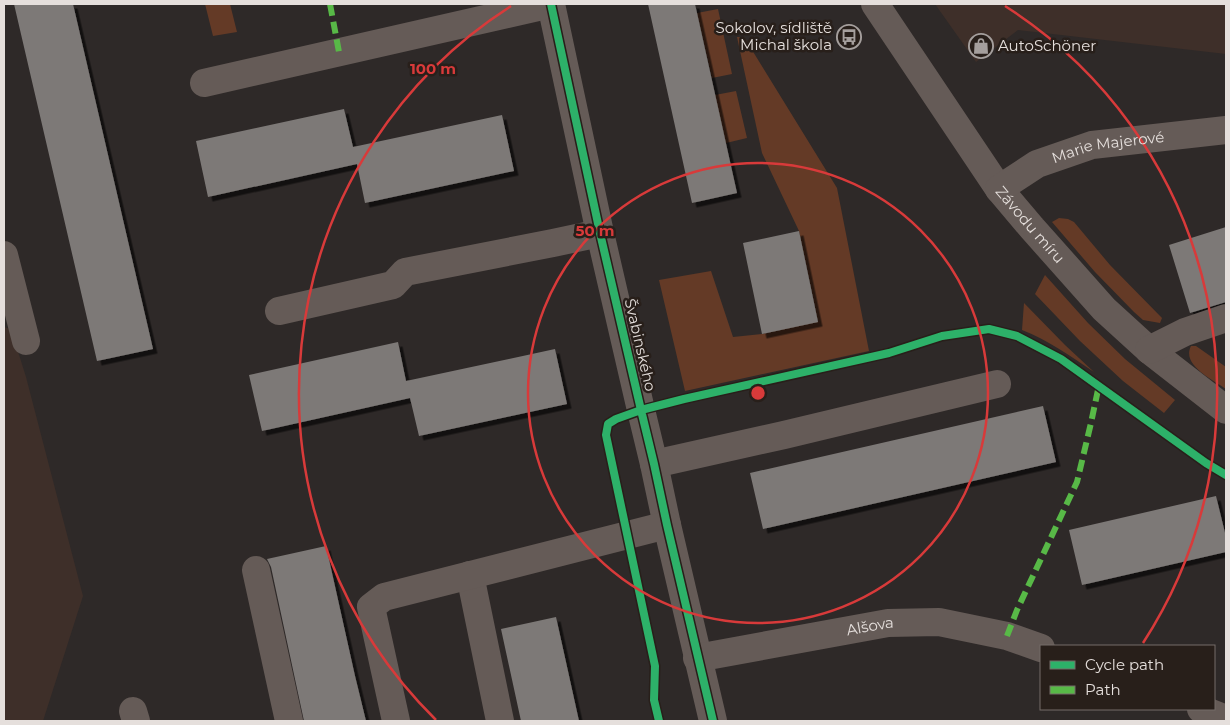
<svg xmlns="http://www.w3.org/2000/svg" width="1230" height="725" font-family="Montserrat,sans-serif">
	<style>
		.built { fill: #3e2f29 }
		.green { fill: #643a26 }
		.building { fill: #7d7977; filter: url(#shadow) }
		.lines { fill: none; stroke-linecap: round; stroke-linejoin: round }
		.minor { stroke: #655b57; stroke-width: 28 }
		.quiet { stroke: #58b947; stroke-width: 6; stroke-dasharray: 12 6; stroke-linecap: butt }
		.cycleway-casing { stroke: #281f1a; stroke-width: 11 }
		.cycleway { stroke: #2db169; stroke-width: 8 }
		.ring { fill: none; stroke: #d83a3a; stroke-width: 2.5 }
		.labels { text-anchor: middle; stroke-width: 5; stroke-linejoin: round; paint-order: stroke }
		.poi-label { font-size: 15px; fill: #e5dfdc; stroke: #281f1a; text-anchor: end }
		.street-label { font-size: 15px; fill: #e5dfdc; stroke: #281f1a }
		.centre { fill: #d83a3a; stroke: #281f1a; stroke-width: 2.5 }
		.ring-label { font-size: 15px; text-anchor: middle; font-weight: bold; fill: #d83a3a; stroke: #281f1a; stroke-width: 5; stroke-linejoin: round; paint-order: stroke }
	</style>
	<defs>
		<filter id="shadow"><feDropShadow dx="4.5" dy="4.5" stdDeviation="0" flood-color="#0009"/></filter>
	</defs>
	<rect width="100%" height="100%" fill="#2e2928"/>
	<!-- built -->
	<path class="built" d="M935 4H1226V54L1018 30 976 62Z
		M4 327 11 329 26 377 83 596 43 721H4Z"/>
	<!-- green -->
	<path class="green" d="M205 4H230L237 32 213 36Z
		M718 9 732 74 712 78 697 13Z
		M737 37H744L837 188 869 351 685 391 659 280 711 271 733 337 762 334 818 321 799 231 762 153Z
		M736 91 747 138 726 143 715 95Z
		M1059 218 1068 219 1074 222 1110 265 1162 318 1160 323 1143 320 1134 312 1095 272 1052 222Z
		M1045 275 1088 323 1125 359 1175 400 1164 413 1123 381 1080 341 1035 294Z
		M1024 303 1065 345 1094 372C1070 356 1048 340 1022 330Z
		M1191 346H1196L1226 367V389C1213 380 1181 365 1191 346Z"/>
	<!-- building -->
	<path class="building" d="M14 4H73L153 349 97 361Z
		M648 4H695L737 193 692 203Z
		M344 109 353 147 502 115 514 171 365 203 357 164 208 197 196 141Z
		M1226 227V302L1190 313 1169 245Z
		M799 231 818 322 762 334 743 243Z
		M398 342 406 381 555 349 567 404 419 436 410 398 262 431 249 375Z
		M1043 406 1056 462 763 529 750 473Z
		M1216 496 1226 537V552L1082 585 1069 530Z
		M326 546 355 676 366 721H304L271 567 267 559Z
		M556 617 579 721H521L501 629Z"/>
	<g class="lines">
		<!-- minor -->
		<g class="minor">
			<path d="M551 4 600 233 641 410 654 464 667 525 713 721"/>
			<path id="s1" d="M875 4 999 189 1032 228 1104 309 1149 350 1226 410"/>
			<path d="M204 83 551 4"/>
			<path id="s2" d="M999 189 1037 164 1092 145 1226 130"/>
			<path d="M4 255 26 341"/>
			<path d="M279 311 393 285 405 272 553 243 600 233"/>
			<path d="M1149 350 1185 332 1226 318"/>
			<path d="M654 464 784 435 997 384"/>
			<path d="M256 570 289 721"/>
			<path d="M470 575 500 721"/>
			<path id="s3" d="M697 658 888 623 939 622 1007 636 1041 648"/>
			<path d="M1201 709 1226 719"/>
			<path d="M133 711 136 721"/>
			<path d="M396 721 371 607 384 597 667 525"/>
		</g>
		<!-- quiet -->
		<path class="quiet" d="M330 4 339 52
			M1007 636 1017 610 1077 482 1091 423 1099 385"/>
		<defs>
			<path id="cycleway" d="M551 4 600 233 641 410 654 464 667 525 713 721
				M659 721 654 700 655 666 606 435 608 424 616 419 641 410 684 399 889 353 942 336 989 329 1017 336 1061 359 1206 463 1226 475"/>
		</defs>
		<!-- cycleway casing -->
		<use href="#cycleway" class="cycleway-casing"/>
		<!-- cycleway -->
		<use href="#cycleway" class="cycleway"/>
	</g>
	<!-- distance rings -->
	<g class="ring">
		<circle cx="758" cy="393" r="230"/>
		<path d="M436 720A459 459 0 0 1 511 6M1005 6A459 459 0 0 1 1143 643"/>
	</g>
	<!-- icons -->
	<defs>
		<symbol id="bus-ring" viewBox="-11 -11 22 22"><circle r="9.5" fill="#281f1a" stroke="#a59f9d" stroke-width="1.5"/><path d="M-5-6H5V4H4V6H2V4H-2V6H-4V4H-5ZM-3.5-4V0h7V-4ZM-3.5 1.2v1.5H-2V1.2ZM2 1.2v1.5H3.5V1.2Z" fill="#a59f9d"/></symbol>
		<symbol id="shop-ring" viewBox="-11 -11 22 22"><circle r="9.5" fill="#281f1a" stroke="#a59f9d" stroke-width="1.5"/><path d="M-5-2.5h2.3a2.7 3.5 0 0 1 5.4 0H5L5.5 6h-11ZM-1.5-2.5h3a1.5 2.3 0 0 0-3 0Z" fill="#a59f9d"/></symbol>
	</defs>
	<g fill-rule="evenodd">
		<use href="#bus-ring" x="835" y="23" width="28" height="28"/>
		<use href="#shop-ring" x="967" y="32" width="28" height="28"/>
	</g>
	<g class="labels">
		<!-- poi labels -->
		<g class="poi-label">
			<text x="832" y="33">Sokolov, sídliště<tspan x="832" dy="17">Michal škola</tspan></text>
			<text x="998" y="51" text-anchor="start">AutoSchöner</text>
		</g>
		<!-- street labels -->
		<g class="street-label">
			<text dy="5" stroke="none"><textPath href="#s2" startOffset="119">Marie Majerové</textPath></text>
			<text dy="5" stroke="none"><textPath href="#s1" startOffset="270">Závodu míru</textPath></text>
			<text transform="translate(640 345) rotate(77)" y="5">Švabinského</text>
			<text dy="5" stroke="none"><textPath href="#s3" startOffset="176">Alšova</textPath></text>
		</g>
	</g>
	<circle cx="758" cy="393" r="8" class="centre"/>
	<g class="ring-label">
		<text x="433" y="74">100 m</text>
		<text x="595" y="236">50 m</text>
	</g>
	<!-- border -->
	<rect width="1230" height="725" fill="none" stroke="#e5dfdc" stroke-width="10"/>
	<!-- legend -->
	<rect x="1040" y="645" width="175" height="65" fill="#281f1a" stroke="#746c68"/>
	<rect x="1050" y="661" width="25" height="8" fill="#2db169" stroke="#746c68"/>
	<text x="1085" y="670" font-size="15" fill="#e5dfdc">Cycle path</text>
	<rect x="1050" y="686" width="25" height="8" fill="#58b947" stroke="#746c68"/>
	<text x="1085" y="695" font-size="15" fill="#e5dfdc">Path</text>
</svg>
